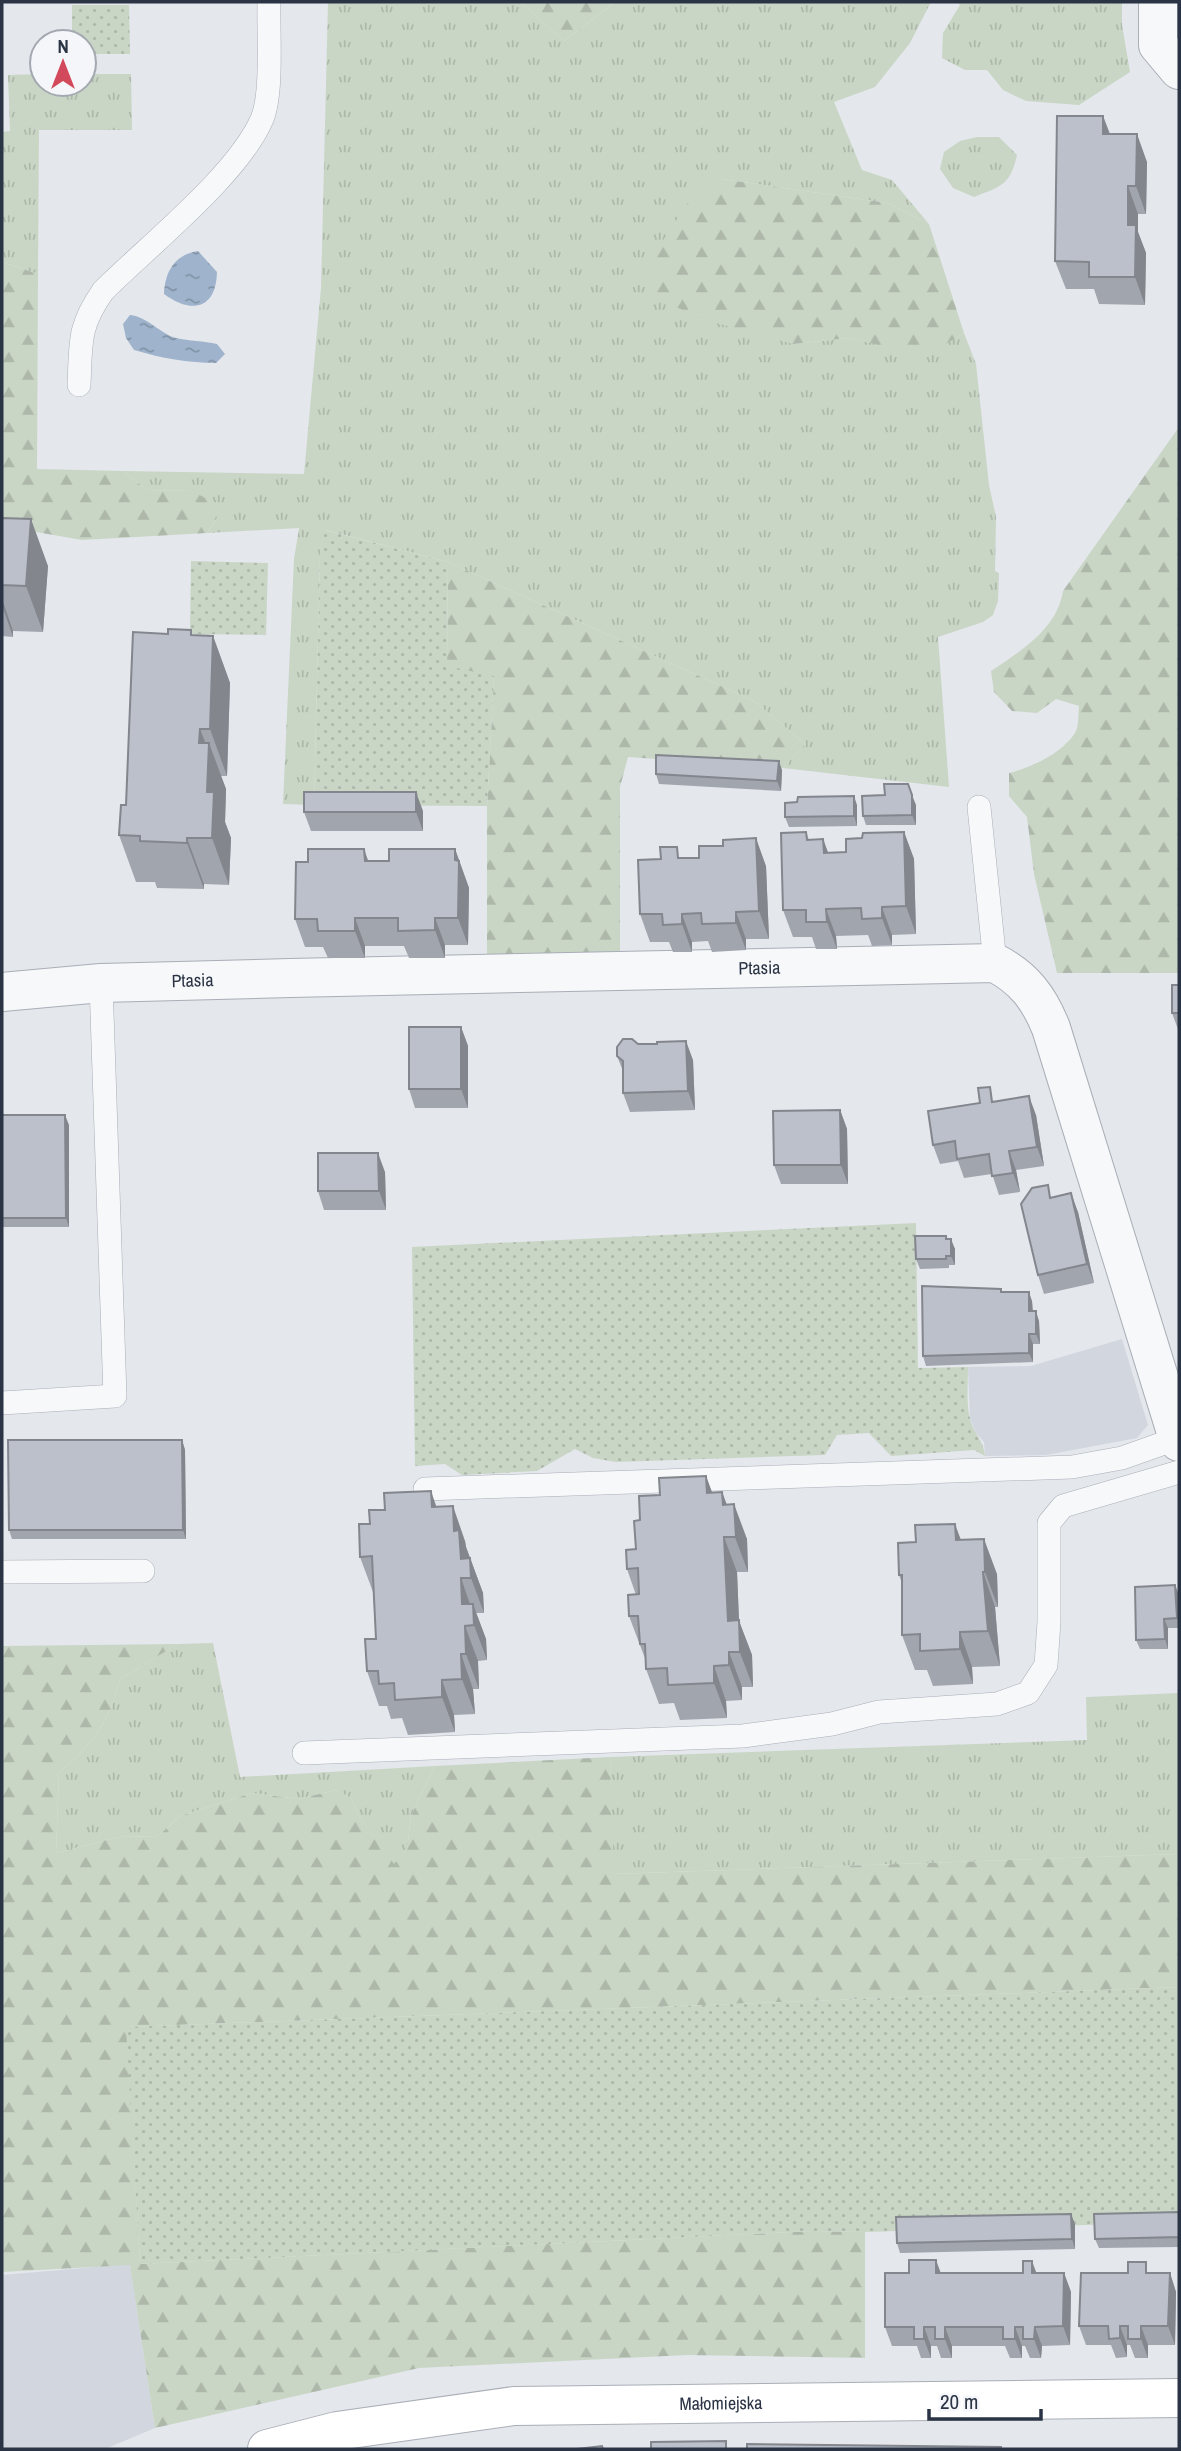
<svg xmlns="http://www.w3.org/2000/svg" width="1181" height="2451" font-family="'Archivo Narrow',sans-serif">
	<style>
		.built { fill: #d2d6de }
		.grass { fill: url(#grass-tufts) }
		.forest { fill: url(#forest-firs) }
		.park { fill: url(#park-dots) }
		.water { fill: url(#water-ripples) }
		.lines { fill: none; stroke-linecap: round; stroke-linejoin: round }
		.lane-casing { stroke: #a9aeb7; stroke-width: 24 }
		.street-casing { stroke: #a9aeb7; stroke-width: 40 }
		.secondary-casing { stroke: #a9aeb7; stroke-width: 40 }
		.lane { stroke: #f7f8fa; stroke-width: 23 }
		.street { stroke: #f7f8fa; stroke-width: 38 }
		.secondary { stroke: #fff; stroke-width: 38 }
		.wall { fill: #a1a5ae }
		.shaded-wall { fill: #83868d }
		.building { fill: #bbc0ca; stroke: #83868d; stroke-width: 2 }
		.labels { text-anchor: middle; stroke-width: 5; stroke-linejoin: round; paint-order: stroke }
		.street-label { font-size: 18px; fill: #2b3445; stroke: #f4f6f9 }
	</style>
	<defs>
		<pattern id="grass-tufts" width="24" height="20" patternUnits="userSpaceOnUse" patternTransform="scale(1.75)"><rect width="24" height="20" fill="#c9d6c5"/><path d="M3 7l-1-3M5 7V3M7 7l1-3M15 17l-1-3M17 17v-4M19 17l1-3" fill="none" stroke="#adb8ab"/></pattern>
		<pattern id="forest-firs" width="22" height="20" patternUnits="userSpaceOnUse" patternTransform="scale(1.75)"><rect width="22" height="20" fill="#c9d6c5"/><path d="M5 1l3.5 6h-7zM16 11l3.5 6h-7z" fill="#adb8ab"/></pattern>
		<pattern id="park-dots" width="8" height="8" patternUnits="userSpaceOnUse" patternTransform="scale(1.75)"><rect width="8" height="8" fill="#c9d6c5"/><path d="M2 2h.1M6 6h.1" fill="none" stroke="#adb8ab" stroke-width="1.8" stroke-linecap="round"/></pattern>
		<pattern id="water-ripples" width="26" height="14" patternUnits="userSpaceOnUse" patternTransform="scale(1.75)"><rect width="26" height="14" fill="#9fb4cc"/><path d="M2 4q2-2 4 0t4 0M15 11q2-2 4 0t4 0" fill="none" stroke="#8293a7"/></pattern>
	</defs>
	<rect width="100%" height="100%" fill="#e4e7ec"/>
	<!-- built -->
	<path class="built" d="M1122 1339 1148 1425 1137 1438 1046 1455 985 1456 984 1442 976 1433 970 1418 968 1367 1031 1366Z
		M130 2264 155 2428 105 2449H2V2275Z"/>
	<!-- grass -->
	<path class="grass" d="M328 2H520L564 41 615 2H931L910 43 875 87 834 102 862 170 892 180 929 224 888 203 722 179 793 344 850 338 925 356 964 333 976 364 989 485 996 517 995 571 999 573 998 601 993 615 983 622 938 637 949 787 783 768 805 744 754 701 448 562 326 530 320 555 314 805 283 804 294 559 299 528 207 533 217 518 192 491 147 490 123 471 304 474 321 288Z
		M957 2H1122V25L1130 72 1079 105 1026 101 1003 90 987 70H965L942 58 943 33 960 5Z
		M42 74V84H84V74H131L132 130H39L38 274 2 262V132L10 131 8 75Z
		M977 137H999L1017 155C1010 186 1001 186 974 197L953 188 940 169 944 152 960 141Z
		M213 1643 240 1777 435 1766 411 1816 407 1849 394 1865 359 1816 351 1798 336 1790 298 1799 252 1793 180 1816 158 1836 118 1837 56 1853 59 1773C92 1745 110 1721 120 1679L178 1644Z
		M1179 1693V1854L613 1874 610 1757 1087 1740 1086 1697Z"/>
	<!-- forest -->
	<path class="forest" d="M520 2H615L564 41Z
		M722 179 888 203 929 224 964 333 925 357 850 338 793 344 713 322 648 296 656 251 688 203Z
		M2 262 38 274 37 469 123 471 147 490 192 491 211 501 217 518 207 533 82 540 2 526Z
		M1179 427V973H1057L1034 874 1027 817 1009 796V773C1032 767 1061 754 1075 733 1079 727 1078 714 1079 706L1056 699 1037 713 1012 711 994 692 991 671C1022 650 1057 629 1063 591Z
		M448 562 754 701 805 744 783 768 628 757 620 787V956L487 955V806L494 677 447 667Z
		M178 1644 120 1679C110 1721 92 1745 59 1773L56 1853 118 1837 158 1836 180 1816 252 1793 298 1799 336 1790 351 1798 359 1816 394 1864 407 1849 411 1816 435 1766 610 1757 614 1874 1179 1854V1987L127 2027 140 2264 811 2231 865 2232V2358L687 2355 419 2368 155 2428 130 2265 2 2272V1646Z"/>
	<!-- park -->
	<path class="park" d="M72 5H129L130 54H84V42H72Z
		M325 530 448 562 447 666 494 676 487 806 314 805 320 555Z
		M191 561 268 563 266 635 190 634Z
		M916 1223 918 1368 968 1367C968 1383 966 1403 970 1419 974 1434 984 1441 985 1456L974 1450 891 1456 869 1433 837 1435 825 1455 616 1462 593 1458 575 1449 537 1471 462 1475 445 1464 415 1466 412 1247Z
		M1179 1987V2222L865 2232 811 2231 140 2264 126 2027Z"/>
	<!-- water -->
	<path class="water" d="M198 251 217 272C216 310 191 314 164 294 165 272 174 255 198 251Z
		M130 315C148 317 159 333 176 338 189 341 204 341 217 344L225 354 216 363C188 363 161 358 134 350L126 338 123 324Z"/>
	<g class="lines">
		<defs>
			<path id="lane" d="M79 385C81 342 78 327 103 291 148 246 238 175 262 119 273 93 268 31 269 2
				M979 807 995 963
				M2 1403 115 1396 101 983
				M425 1489 1072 1467 1122 1458 1178 1438
				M2 1572 143 1571
				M304 1753 743 1736 832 1724 879 1712 997 1704 1028 1693 1046 1665 1049 1622V1523L1063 1506 1179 1472"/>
			<g id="street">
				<path d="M1158 2V45L1179 70"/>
				<path id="s1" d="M2 992 101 983 290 978 995 963C1024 978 1039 998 1051 1028L1179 1442"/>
			</g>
			<g id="secondary">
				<path id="s2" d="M267 2449 337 2431 514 2406 1179 2398"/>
			</g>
		</defs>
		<!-- lane casing -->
		<use href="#lane" class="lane-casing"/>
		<!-- street casing -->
		<use href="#street" class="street-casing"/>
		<!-- secondary casing -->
		<use href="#secondary" class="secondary-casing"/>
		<!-- lane -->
		<use href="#lane" class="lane"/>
		<!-- street -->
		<use href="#street" class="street"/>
		<!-- secondary -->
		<use href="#secondary" class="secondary"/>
	</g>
	<!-- wall -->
	<path class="wall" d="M1103 116 1110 134 1147 162 1146 214H1138V232L1146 253 1145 305 1099 304 1094 289H1066L1055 261Z
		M2 518 48 566 43 632 13 631V637L2 636Z
		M193 635 213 636 230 683 227 776H221L226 789 225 822 231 838 229 885 204 884V889L157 888 155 882H136L119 835 126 805Z
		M782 770 781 791 659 784 656 774Z
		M885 795 916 805V825H866L863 816Z
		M857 805V826L789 827 785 817Z
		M423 811V831H311L304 812Z
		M806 832 809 840 823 839 828 852H846L862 838 904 832 914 859 916 934 892 935V945L872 946 868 935 836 936 837 949H816L812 937H793L783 910Z
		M455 849 469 888 468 945H445V958H409L404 946H365V958H328L323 947H305L295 919 369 861H389Z
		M681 858 766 866 769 939H746V950L712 952 708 941 692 942V952H673L669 942H650L640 914Z
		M1179 985V1032L1172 1013Z
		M461 1027 468 1046V1108H415L409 1089Z
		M638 1044 693 1060 695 1110 630 1112 623 1093V1071L617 1056Z
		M995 1101 1036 1115 1044 1166 1016 1170 1020 1192 999 1195 992 1174 964 1178 958 1161 940 1164 933 1145Z
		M840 1110 847 1129 848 1184H781L774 1165Z
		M2 1115 69 1125V1227H2Z
		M385 1172 386 1210H324L318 1191Z
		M1052 1197 1078 1212 1094 1283 1044 1294 1038 1275Z
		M947 1239 955 1249V1265H949V1268L920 1269 916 1259Z
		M1032 1301 1033 1311 1039 1321 1040 1344H1033V1362L926 1366 923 1356Z
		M182 1440 185 1450 186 1539H12L9 1530Z
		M706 1476 712 1493 722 1492 727 1505 747 1539 748 1572H737L739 1621 752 1655 753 1687H742V1700L726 1701 727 1718 680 1720 674 1703 659 1704 646 1669V1661L629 1616 636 1595 627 1569 636 1549 640 1520 660 1495Z
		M437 1507 465 1541 466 1547 483 1593 484 1613H476L486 1639 487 1660 478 1661 479 1689H473L475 1714 454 1715 455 1732 408 1735 402 1718 391 1719 387 1706H379L367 1671 376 1639 373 1592 360 1557 370 1524Z
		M961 1540 997 1574 998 1607H995L1000 1666 972 1667 973 1684 933 1686 927 1670H915L902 1635V1583L899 1575Z
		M1175 1585 1179 1595V1628H1168V1649H1140L1136 1640Z
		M1179 2212V2247L1099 2248 1095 2239Z
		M1075 2224V2249L900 2253 897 2243Z
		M941 2273H1064L1071 2292 1070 2345 1042 2346 1041 2358H1030L1025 2346H1022V2358H1010L1005 2346H952V2358H941L937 2346H931V2358H921L917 2346H892L885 2327Z
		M1149 2273H1170L1176 2292 1175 2345H1148V2358H1135L1130 2345H1127V2357L1116 2358 1111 2345H1086L1079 2326Z"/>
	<!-- shaded-wall -->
	<path class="shaded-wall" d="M1103 116 1113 143 1103 134Z
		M1137 134 1147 162 1146 214 1136 186Z
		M1128 186 1138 214V232L1146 253 1145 305 1135 277 1128 225Z
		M31 519 48 566 43 632 26 586Z
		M2 599 13 631V637L2 605Z
		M213 636 230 683 227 776 210 729Z
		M200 729 209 752V743L226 789 225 822 231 838 229 885 212 838 207 792 199 743Z
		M779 761 782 770 781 791 777 781Z
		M416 792 423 811V831L416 812Z
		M912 795 916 805V825L912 815Z
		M854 796 857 805V826L854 816Z
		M904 832 914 859 916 934 906 906Z
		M187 838 204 884V889L187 843Z
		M756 838 766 866 769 939 759 911Z
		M823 839 833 867 824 853Z
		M364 849 374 877 365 861Z
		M455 849 469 888 468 945 458 918Z
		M882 907 892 935V945L882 918Z
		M826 909 836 936 837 949 827 922Z
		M736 912 746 939V950L736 923Z
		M682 914 692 942V952L682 924Z
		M355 918 365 946V958L355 931Z
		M435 918 445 945V958L435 930Z
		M461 1027 468 1046V1108L461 1089Z
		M686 1041 693 1060 695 1110 688 1091Z
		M1029 1096 1036 1115 1044 1166 1037 1147Z
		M840 1110 847 1129 848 1184 841 1165Z
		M65 1115 69 1125V1227L66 1218Z
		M1009 1151 1016 1170 1020 1192 1013 1173Z
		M378 1153 385 1172 386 1210 379 1191Z
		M1071 1193 1078 1212 1094 1283 1087 1264Z
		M951 1239 955 1249V1265L951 1256Z
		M1029 1292 1032 1301 1033 1321 1029 1311Z
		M1036 1311 1039 1321 1040 1344 1036 1334Z
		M1029 1334 1033 1344V1362L1029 1353Z
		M182 1440 185 1450 186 1539 183 1530Z
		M706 1476 719 1511 707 1493Z
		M431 1491 443 1526 432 1507Z
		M722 1492 735 1527 734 1504 747 1539 748 1572 723 1505Z
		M453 1506 465 1541 466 1547 483 1593 484 1613 471 1578 461 1559 454 1531Z
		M955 1524 968 1559 956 1540Z
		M724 1537 737 1572 739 1621 752 1655 753 1687 728 1621Z
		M984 1539 997 1574 998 1607 985 1572Z
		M983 1572 995 1607 1000 1666 988 1631Z
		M461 1578 473 1613 462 1604Z
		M1175 1585 1179 1595V1625L1177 1618Z
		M473 1604 486 1639 487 1660 474 1625Z
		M1164 1619 1168 1628V1649L1165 1639Z
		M465 1626 478 1661 479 1689 466 1654Z
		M960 1632 972 1667 973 1684 960 1649Z
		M729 1652 742 1687V1700L729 1665Z
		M461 1654 473 1689 475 1714 462 1679Z
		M714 1666 726 1701 727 1718 714 1683Z
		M442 1680 454 1715 455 1732 442 1697Z
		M1071 2214 1075 2224V2249L1072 2239Z
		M936 2260 943 2279 936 2273Z
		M1032 2261 1039 2280 1032 2273Z
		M1064 2273 1071 2292 1070 2345 1063 2326Z
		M1170 2273 1176 2292 1175 2345 1168 2326Z
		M1120 2326 1127 2345V2357L1120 2338Z
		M1141 2326 1148 2345V2358L1141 2339Z
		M924 2327 931 2346V2358L924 2339Z
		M945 2327 952 2346V2358L945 2339Z
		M1015 2327 1022 2346V2358L1015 2339Z
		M1035 2327 1042 2346 1041 2358 1034 2339Z"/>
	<!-- building -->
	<path class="building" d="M1057 116H1103V134H1137L1136 186H1128V225H1136L1135 277H1089V262L1055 261Z
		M2 518 31 519 26 586 2 585Z
		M168 629 191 630V635L213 636 210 729H200L199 743H209L207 792H214L212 838H187V843L140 841V836L119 835 121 805H126L133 632 168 634Z
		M656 755 779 761 777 781 656 774Z
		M884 784H908L912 795V815L863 816 862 796 885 795Z
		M304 792H416V812H304Z
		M854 796V816L785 817V803L797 802 798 797Z
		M806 832 807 840 823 839 824 853 846 852V839L862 838 863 833 904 832 906 906 882 907V918L862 919 861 908 826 909 827 922H806V910H783L781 833Z
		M756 838 759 911 736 912V923L702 924 701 913 682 914V924L663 925 662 914H640L638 860 661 859 660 847H677L678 858H699V846H723V840Z
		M308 849H364L365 861H389V849H455V860L459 861 458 918H435V930L398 931V918H355V931H318L317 919H295L296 862H308Z
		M1172 985H1179V1013H1172Z
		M409 1027H461V1089H409Z
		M623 1039H632L638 1044H657V1042L686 1041 688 1091 623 1093V1061L617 1056V1047Z
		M990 1087 992 1102 1029 1096 1037 1147 1009 1151 1013 1173 992 1176 989 1154 957 1159 955 1141 933 1145 928 1111 980 1103 978 1088Z
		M840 1110 841 1165H774L773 1111Z
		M2 1115H65L66 1218H2Z
		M318 1153H378L379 1191H318Z
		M1048 1185 1050 1198 1071 1193 1087 1264 1038 1275 1021 1204 1032 1188Z
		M915 1236H946V1239H951V1256H946V1259H916Z
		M922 1286 1001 1289V1292H1029V1311H1036V1334H1029V1353L923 1356Z
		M8 1440H182L183 1530H9Z
		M706 1476 707 1493 722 1492 723 1505 734 1504 736 1537H724L728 1621 739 1620 740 1652H729V1665L714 1666V1683L668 1685 667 1668 646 1669 645 1644H640L638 1616H629L628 1595 639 1594 638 1568 627 1569 626 1550 636 1549 634 1521 640 1520 639 1496 660 1495 659 1478Z
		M431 1491 432 1507 453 1506 454 1531 459 1530 461 1559 470 1558 471 1578H461L462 1604H473L474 1625 465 1626 466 1654H461L462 1679 442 1680V1697L395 1700 394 1683 379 1684 378 1671H367L365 1639H376L372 1556 360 1557 359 1524H370L369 1510H385L384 1493Z
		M955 1524 956 1540 984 1539 985 1572H983L988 1631 960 1632V1649L920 1651V1634L902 1635V1575H899L898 1543 916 1542 915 1525Z
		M1175 1585 1177 1618 1164 1619 1165 1639 1136 1640 1135 1587Z
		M1179 2212V2237L1095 2239 1094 2214Z
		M1071 2214 1072 2239 897 2243 896 2217Z
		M909 2260H936V2273H1023V2261H1032V2273H1064L1063 2326 1035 2327 1034 2339H1023V2327H1015V2339H1003V2327H945V2339H935V2327H924V2339H914V2327H885V2273H909Z
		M1128 2262H1146V2273H1170L1168 2326H1141V2339H1128V2326H1120V2338L1109 2339 1108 2326H1079L1081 2273H1128Z
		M726 2441V2449H651V2442Z
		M747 2444 1001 2447V2449H747Z
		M602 2446 603 2449H577Z"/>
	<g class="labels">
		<!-- street labels -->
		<g class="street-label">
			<text dy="6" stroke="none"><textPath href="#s1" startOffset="758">Ptasia</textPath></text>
			<text dy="6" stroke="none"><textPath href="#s1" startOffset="191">Ptasia</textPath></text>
			<text dy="6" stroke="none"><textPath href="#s2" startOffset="458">Małomiejska</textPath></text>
		</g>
	</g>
	<!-- border -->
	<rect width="1181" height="2451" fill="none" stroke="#2b3445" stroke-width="7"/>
	<!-- north arrow -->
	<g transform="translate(63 63)"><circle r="33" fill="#f4f6f9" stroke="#a4a8b1" stroke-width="2"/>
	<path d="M0-5L12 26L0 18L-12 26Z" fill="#d1495b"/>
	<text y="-10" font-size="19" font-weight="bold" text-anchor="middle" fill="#2b3445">N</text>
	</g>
	<!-- scale -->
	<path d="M929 2409v10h112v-10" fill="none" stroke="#2b3445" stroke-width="3.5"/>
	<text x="940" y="2409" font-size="21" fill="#2b3445" stroke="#f4f6f9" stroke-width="5" paint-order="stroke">20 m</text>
</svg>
